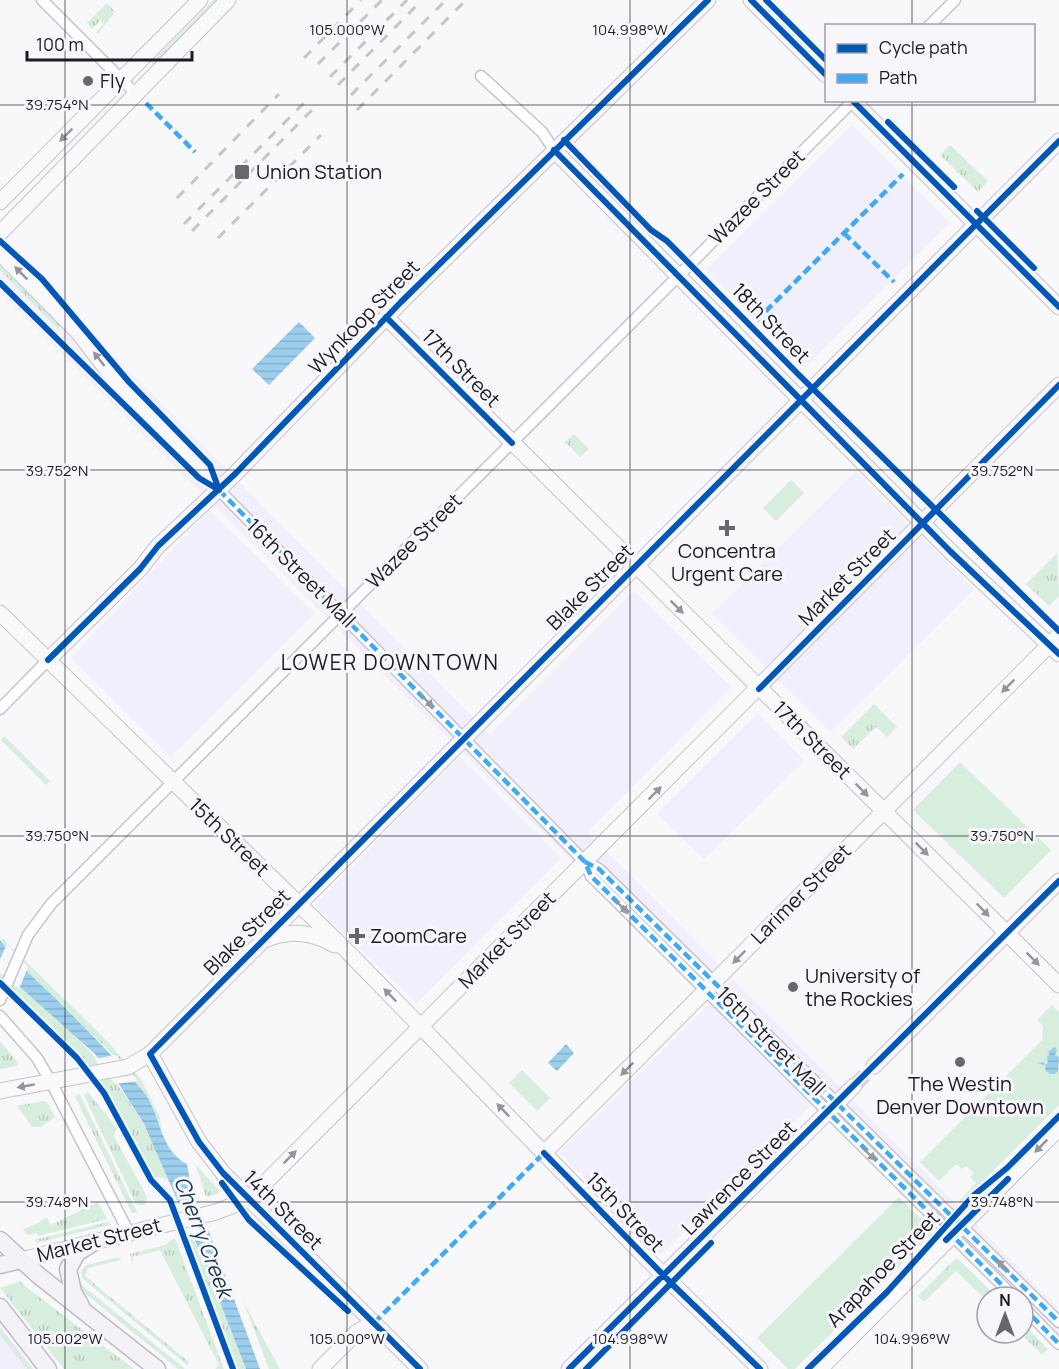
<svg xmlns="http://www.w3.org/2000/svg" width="1059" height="1369" font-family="Manrope,sans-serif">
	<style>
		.built { fill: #f1effb }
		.grass { fill: url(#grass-tufts) }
		.park { fill: #d7edde }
		.water { fill: url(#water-rules) }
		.pier { fill: #f8f7fa }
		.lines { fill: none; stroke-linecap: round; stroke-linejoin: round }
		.secondary-tunnel { stroke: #d7d6da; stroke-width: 15; stroke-dasharray: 15 8; stroke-linecap: butt }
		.street-casing { stroke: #c6c4cb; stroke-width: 13 }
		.secondary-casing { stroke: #c6c4cb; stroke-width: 17 }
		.primary-casing { stroke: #bebbc6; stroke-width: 19 }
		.street { stroke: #fefefe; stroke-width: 10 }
		.secondary { stroke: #f9f8fb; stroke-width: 15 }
		.primary { stroke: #f4f2f7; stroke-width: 16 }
		.rail { stroke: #c6c6c7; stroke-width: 3; stroke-dasharray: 10 10; stroke-linecap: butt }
		.quiet { stroke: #3fa9f5; stroke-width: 4.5; stroke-dasharray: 9 4.5; stroke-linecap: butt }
		.cycleway-casing { stroke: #f7f6fb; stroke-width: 10 }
		.cycleway { stroke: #0057b8; stroke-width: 6 }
		.oneway { fill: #96949a }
		.oneway2 { fill: #98979b }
		.ticks { fill: none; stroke: #1c1a23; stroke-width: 1.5; stroke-opacity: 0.45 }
		.poi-dot { fill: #69676e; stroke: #f7f6fb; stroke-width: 2 }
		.labels { text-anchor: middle; stroke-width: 6; stroke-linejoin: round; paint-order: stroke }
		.poi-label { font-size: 20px; fill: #1c1a23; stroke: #f7f6fb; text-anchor: start }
		.street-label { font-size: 20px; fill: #1c1a23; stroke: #f7f6fb }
		.neighbourhood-label { font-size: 21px; letter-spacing: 1.5px; fill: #1c1a23; stroke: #f7f6fb }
		.water-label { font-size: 21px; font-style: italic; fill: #133546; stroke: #f7f6fb }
		.ticks-label { font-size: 15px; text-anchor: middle; fill: #1c1a23; stroke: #f7f6fb; stroke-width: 6; stroke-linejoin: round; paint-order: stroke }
	</style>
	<defs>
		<pattern id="grass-tufts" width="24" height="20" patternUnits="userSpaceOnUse" patternTransform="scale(1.5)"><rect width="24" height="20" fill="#d7edde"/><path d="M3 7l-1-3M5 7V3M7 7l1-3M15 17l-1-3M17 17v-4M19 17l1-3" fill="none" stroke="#b8cbbe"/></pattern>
		<pattern id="water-rules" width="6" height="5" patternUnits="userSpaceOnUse" patternTransform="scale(1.5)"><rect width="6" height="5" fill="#9ccfed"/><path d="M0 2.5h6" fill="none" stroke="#86b1cb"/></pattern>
	</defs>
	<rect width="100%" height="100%" fill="#f8f7fa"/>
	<!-- built -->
	<path class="built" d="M852 125 950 223 805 368 706 270Z
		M0 241 490 734 634 591 731 687 587 832 1059 1308V1348L1023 1312V1297H1008L813 1104 661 1254 559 1153 712 1001 0 292Z
		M856 471 974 589 830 732 712 614Z
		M209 510 315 613 171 757 71 658Z
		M758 713 805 761 704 859 657 814Z
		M460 757 561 858 417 1003 314 905Z
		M0 1327 33 1369H0Z"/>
	<!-- grass -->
	<path class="grass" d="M213 0H218L154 65 151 63Z
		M107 3 115 12 98 34 96 32 104 24 101 20 92 29 87 23Z
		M950 145 988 181 978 192 940 155Z
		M0 266 61 326 58 329 0 270Z
		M574 434 589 449 580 457 565 442Z
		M1057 553 1059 596 1049 606 1026 584Z
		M874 704 897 727 887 737 876 727 853 749 841 737Z
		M4 736 50 781 46 785 1 740Z
		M0 936 107 1041 142 1081 160 1118 162 1132 144 1092 111 1053 27 971 4 946Z
		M0 969C72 1028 137 1089 168 1179L153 1176 110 1097 82 1058 0 981Z
		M0 1041 18 1063 17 1066 0 1069Z
		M88 1092 117 1128 114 1136 147 1197 145 1205H138L135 1202 84 1095Z
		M79 1093 137 1212 132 1213 75 1097Z
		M44 1101 48 1103 55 1117 41 1127H32L17 1106Z
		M196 1165 219 1190 218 1194 206 1197Z
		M98 1202 107 1219 38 1236 37 1233 28 1235 23 1230 47 1218 51 1225Z
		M181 1212 206 1266 246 1369H235L186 1238Z
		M108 1222 110 1225 36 1243 34 1240Z
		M175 1238 224 1369H215L219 1365 160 1250 133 1257V1265L130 1254 165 1245Z
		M119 1257 121 1260 88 1268 85 1276 189 1362 187 1365 83 1279 81 1273 86 1265Z
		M957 1257V1258L997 1297H987V1301L956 1271 924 1302 918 1296Z
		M78 1279 83 1286 185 1369H178L76 1286Z
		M21 1281 22 1284 134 1369H64L0 1288Z
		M243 1301 280 1369H269Z
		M0 1327 33 1369H27L0 1335Z
		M1030 1331 1048 1349 1042 1355 1024 1337Z"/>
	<!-- park -->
	<path class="park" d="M791 480 804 493 776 521 763 508Z
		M960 762 1051 850 1004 898 913 810Z
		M1052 1005 1059 1012V1105L961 1203 959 1201 976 1183 970 1177 974 1173 966 1166 962 1169 956 1164 939 1181 920 1162 1042 1040 1043 1026 1037 1020Z
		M522 1070 550 1098 537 1111 509 1083Z
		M899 1197 934 1232 795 1369H788L757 1338Z"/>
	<!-- water -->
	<path class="water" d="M299 322 315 338 269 385 252 369Z
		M0 940C16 962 37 981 57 1000 87 1030 116 1059 143 1091 161 1114 159 1150 187 1164L190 1181 260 1369H246L206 1266 144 1124 117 1081 95 1054 0 969Z
		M566 1044 574 1053 557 1071 548 1063Z
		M1055 1047 1057 1050 1055 1055 1059 1057 1058 1071 1055 1074H1050L1045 1070 1046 1066 1038 1063 1044 1062 1045 1065 1048 1063 1047 1057 1050 1053 1047 1052Z"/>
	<!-- pier -->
	<path class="pier" d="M7 944 28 967 19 989 0 973V959Z
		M116 1055 138 1081 115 1084 94 1059Z
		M200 1199 211 1230 188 1235 174 1205Z"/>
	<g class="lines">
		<!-- secondary-tunnel -->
		<path class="secondary-tunnel" d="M854 1086 874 1066"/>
		<defs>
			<path id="street" d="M42 0 136 94
				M929 26 955 0
				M481 76 542 132 554 150
				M219 490 585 862 591 876 1014 1297
				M0 709 48 660
				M585 862 599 869 1059 1322
				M0 1000 28 935 51 904 854 100
				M0 1016 37 1058 51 1082 129 1233
				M1023 1307 1059 1344"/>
			<path id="secondary" d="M751 0 826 75
				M852 100 1059 307
				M554 150 950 551 1059 654
				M0 202 200 0
				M0 233 228 0
				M0 253 78 332 135 406 205 472 219 490
				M386 317 1059 985
				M0 613 348 952 649 1261 760 1369
				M48 660 140 569 158 546 236 473 401 302 708 0
				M264 940C290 930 310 931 335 945
				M934 1006 1059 881
				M150 1054 199 1142 223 1173 420 1369
				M874 1066 929 1011
				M0 1091 128 1067 150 1054 1059 141
				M544 1153 1059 635
				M21 1260 216 1212 249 1199 1059 385
				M320 1369 357 1332 374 1323
				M569 1369 854 1086
				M820 1369 1059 1128"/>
			<path id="primary" d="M0 1240 38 1275 157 1369
				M0 1265 21 1260
				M81 1306 73 1292 68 1269 77 1253 94 1242
				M0 1307 48 1369"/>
		</defs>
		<!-- street casing -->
		<use href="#street" class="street-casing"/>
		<!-- secondary casing -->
		<use href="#secondary" class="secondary-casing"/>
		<!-- primary casing -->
		<use href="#primary" class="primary-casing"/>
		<!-- street -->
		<use href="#street" class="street"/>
		<!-- secondary -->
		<use href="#secondary" class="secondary"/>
		<!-- primary -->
		<use href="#primary" class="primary"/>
		<!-- rail -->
		<path class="rail" d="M304 58 361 0
			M318 64 382 0
			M330 77 407 0
			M338 85 422 0
			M351 95 446 0
			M357 110 466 0
			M177 198 279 94
			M184 224 306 101
			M192 231 314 108
			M218 238 321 135"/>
		<!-- quiet -->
		<path class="quiet" d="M146 103 195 152
			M844 233 894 282
			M756 321 903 174
			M219 490 585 862 591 876 1014 1297
			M585 862 599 869 1059 1322
			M1023 1307 1059 1344
			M374 1323 544 1153"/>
		<defs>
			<path id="cycleway" d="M751 0 826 75
				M766 0 826 60
				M852 100 1059 307
				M888 122 954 187
				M564 140 651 230 667 241 799 375 1059 631
				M554 150 950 551 1059 654
				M977 211 1034 268
				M0 241 42 279 129 382 210 465 219 490
				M0 283 199 478 219 490
				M386 317 512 443
				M48 660 140 569 158 546 236 473 401 302 708 0
				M759 689 1059 385
				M0 983 77 1058 104 1093 151 1180 170 1200 233 1369
				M544 1153 674 1286 760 1369
				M222 1183 249 1220 348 1311
				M946 1240 1008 1179
				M420 1369 223 1173 199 1142 150 1054 1059 141
				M569 1369 1059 881
				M586 1369 711 1243
				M808 1369 887 1292 974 1195 1007 1168 1059 1116"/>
		</defs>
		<!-- cycleway casing -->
		<use href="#cycleway" class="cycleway-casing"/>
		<!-- cycleway -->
		<use href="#cycleway" class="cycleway"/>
	</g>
	<!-- one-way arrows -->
	<defs><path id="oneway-solid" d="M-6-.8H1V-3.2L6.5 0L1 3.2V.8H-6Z" transform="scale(1.5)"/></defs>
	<g class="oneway">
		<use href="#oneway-solid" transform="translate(66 135) rotate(135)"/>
		<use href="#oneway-solid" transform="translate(21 273) rotate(-135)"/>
		<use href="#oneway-solid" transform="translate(99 359) rotate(-128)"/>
		<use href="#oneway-solid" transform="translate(677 607) rotate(45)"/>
		<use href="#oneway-solid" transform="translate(1008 686) rotate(135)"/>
		<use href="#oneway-solid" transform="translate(862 790) rotate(45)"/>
		<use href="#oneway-solid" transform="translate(655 793) rotate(-45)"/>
		<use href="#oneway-solid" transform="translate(922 849) rotate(45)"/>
		<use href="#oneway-solid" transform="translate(983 910) rotate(46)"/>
		<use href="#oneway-solid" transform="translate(739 957) rotate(135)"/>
		<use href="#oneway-solid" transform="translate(1033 959) rotate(45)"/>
		<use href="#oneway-solid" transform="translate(390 995) rotate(-134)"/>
		<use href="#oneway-solid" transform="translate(627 1069) rotate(135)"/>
		<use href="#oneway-solid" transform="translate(26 1086) rotate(170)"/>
		<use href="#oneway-solid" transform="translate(503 1110) rotate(-134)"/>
		<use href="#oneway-solid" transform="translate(1041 1146) rotate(135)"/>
		<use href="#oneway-solid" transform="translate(290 1157) rotate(-45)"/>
	</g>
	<g class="oneway2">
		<use href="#oneway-solid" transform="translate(427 701) rotate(46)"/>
		<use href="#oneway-solid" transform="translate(622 907) rotate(45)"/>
		<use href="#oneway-solid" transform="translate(869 1154) rotate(44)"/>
		<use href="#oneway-solid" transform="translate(1003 1266) rotate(-135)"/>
	</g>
	<!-- ticks -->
	<path class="ticks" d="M65 0V1369M347 0V1369M630 0V1369M912 0V26M912 100V1369M0 105H1059M0 470H1059M0 836H1059M0 1202H1059"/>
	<!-- markers -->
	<g class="poi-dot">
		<circle cx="88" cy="81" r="6"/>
		<rect x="234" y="164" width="16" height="16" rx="3"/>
		<path d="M724 519h6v6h6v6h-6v6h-6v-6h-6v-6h6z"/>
		<path d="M354 927h6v6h6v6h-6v6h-6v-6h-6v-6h6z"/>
		<circle cx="793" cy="987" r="6"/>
		<circle cx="960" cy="1062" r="6"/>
	</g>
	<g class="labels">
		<!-- poi labels -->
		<g class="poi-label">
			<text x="100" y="88">Fly</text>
			<text x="256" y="179">Union Station</text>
			<text x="727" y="558" text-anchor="middle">Concentra<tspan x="727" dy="23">Urgent Care</tspan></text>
			<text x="370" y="943">ZoomCare</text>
			<text x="805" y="983">University of<tspan x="805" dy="23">the Rockies</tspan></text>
			<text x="960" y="1091" text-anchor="middle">The Westin<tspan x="960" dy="23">Denver Downtown</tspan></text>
		</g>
		<!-- street labels -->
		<g class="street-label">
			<text transform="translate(757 197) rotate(-45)" y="7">Wazee Street</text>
			<text transform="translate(364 317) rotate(-46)" y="7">Wynkoop Street</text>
			<text transform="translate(771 323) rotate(46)" y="7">18th Street</text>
			<text transform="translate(461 368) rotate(45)" y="7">17th Street</text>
			<text transform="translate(414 541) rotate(-45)" y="7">Wazee Street</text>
			<text transform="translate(301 573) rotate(45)" y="7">16th Street Mall</text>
			<text transform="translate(847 577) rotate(-45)" y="7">Market Street</text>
			<text transform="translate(590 587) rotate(-45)" y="7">Blake Street</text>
			<text transform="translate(812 740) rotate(45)" y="7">17th Street</text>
			<text transform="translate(229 837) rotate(44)" y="7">15th Street</text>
			<text transform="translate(801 894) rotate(-45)" y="7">Larimer Street</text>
			<text transform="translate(247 932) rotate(-45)" y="7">Blake Street</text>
			<text transform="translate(507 940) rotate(-45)" y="7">Market Street</text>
			<text transform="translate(771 1041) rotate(45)" y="7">16th Street Mall</text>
			<text transform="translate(739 1178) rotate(-45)" y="7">Lawrence Street</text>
			<text transform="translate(283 1210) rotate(45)" y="7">14th Street</text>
			<text transform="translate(625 1212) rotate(46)" y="7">15th Street</text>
			<text transform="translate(99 1240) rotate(-14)" y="7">Market Street</text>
			<text transform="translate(883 1269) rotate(-46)" y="7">Arapahoe Street</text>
		</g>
		<!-- neighbourhood labels -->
		<g class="neighbourhood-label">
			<text x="390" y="670">LOWER DOWNTOWN</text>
		</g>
		<!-- water labels -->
		<g class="water-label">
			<text transform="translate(203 1237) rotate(69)" y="7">Cherry Creek</text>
		</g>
	</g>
	<g class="ticks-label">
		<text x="347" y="35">105.000°W</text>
		<text x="630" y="35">104.998°W</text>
		<text x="57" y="110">39.754°N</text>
		<text x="57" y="476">39.752°N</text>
		<text x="1002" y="476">39.752°N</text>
		<text x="57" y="841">39.750°N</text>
		<text x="1002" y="841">39.750°N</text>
		<text x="57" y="1207">39.748°N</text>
		<text x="1002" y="1207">39.748°N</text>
		<text x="65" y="1344">105.002°W</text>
		<text x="347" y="1344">105.000°W</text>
		<text x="630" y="1344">104.998°W</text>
		<text x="912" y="1344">104.996°W</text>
	</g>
	<!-- legend -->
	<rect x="825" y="24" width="210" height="78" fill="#f7f6fb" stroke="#9f9ea5" stroke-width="1.5"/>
	<rect x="837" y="44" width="30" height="9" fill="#0057b8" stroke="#9f9ea5" stroke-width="1.5"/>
	<text x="879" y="54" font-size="18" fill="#1c1a23">Cycle path</text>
	<rect x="837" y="74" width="30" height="9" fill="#3fa9f5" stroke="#9f9ea5" stroke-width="1.5"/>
	<text x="879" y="84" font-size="18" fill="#1c1a23">Path</text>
	<!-- north arrow -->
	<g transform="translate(1005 1315)"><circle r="28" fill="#f7f6fb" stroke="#9f9ea5" stroke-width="1.5"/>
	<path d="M0-4.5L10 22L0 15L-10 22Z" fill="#69676e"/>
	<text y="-9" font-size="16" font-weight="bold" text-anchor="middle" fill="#1c1a23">N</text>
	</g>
	<!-- scale -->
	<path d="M27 51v9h165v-9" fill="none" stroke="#1c1a23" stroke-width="3"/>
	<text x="36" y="51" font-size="18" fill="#1c1a23" stroke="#f7f6fb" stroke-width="4.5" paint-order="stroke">100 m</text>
</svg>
